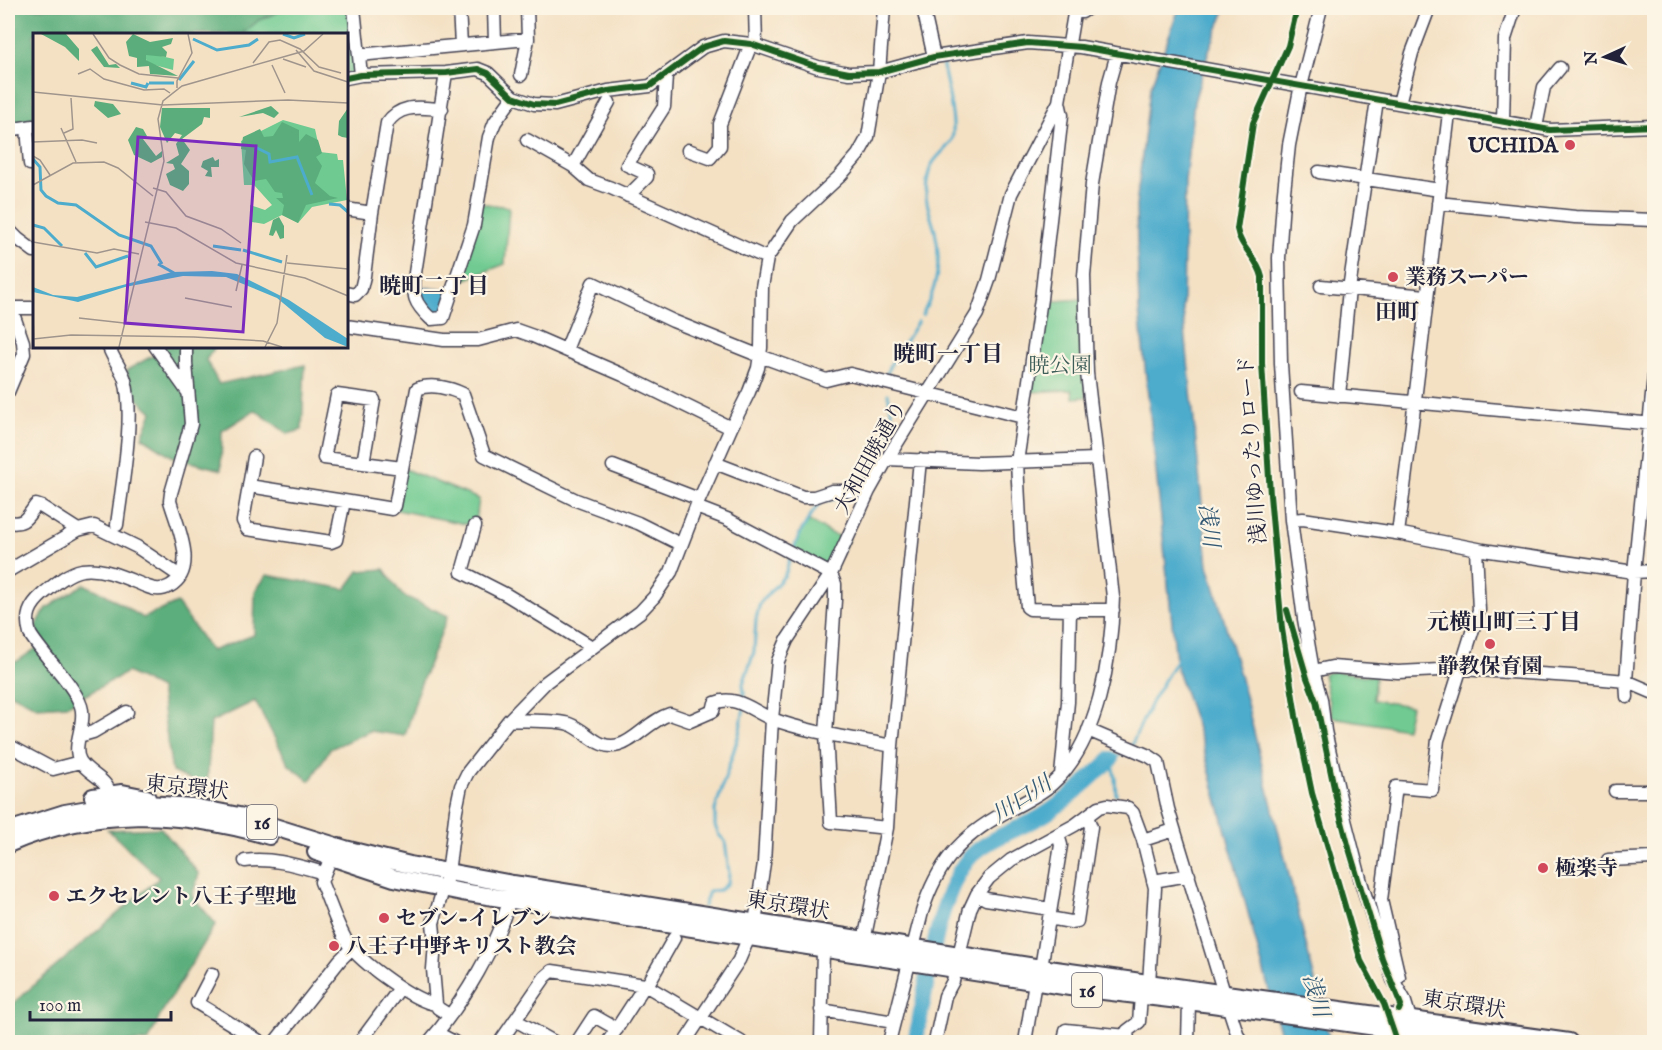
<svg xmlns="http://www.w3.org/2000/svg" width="1662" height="1050" font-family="'IM FELL English','Noto Serif JP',serif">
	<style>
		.green { fill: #6fca91; stroke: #487666; stroke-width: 1.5 }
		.forest { fill: #5bae7b; stroke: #3e685b; stroke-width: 1.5 }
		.water { fill: #4daccc; stroke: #386784; stroke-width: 1.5 }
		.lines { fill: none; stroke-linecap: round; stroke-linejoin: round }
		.stream { stroke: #4daccc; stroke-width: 3 }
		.river { stroke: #4daccc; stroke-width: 16 }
		.minor-casing { stroke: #423f50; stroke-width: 15 }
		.highway-casing { stroke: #423f50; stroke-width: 20 }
		.minor { stroke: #fff; stroke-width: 12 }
		.highway { stroke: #fff; stroke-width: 16 }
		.cycleway-casing { stroke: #fcf5e5; stroke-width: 10 }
		.cycleway { stroke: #1b5e20; stroke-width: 6 }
		.poi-dot { fill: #d1495b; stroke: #fcf5e5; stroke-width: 2 }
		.labels { text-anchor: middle; stroke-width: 4.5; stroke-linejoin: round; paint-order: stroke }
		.shield { fill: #fcf5e5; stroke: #63616e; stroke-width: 1.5 }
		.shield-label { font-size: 20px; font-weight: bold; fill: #22223b }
		.poi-label { font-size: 21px; font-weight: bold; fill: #22223b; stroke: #fcf5e5; text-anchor: start }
		.park-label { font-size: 21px; fill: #3d5d59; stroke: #fcf5e5 }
		.street-label { font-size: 21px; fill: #22223b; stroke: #fcf5e5 }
		.neighbourhood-label { font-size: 22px; font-weight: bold; fill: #22223b; stroke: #fcf5e5 }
		.water-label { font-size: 22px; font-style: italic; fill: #335975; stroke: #fcf5e5 }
		.inset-river { fill: none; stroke: #4daccc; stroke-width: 3 }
		.inset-road { fill: none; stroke: #a0958d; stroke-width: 1.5 }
		.view { fill: #7b2cbf; fill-opacity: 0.15; stroke: #7b2cbf; stroke-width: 3 }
		.inset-edge { fill: none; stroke: #22223b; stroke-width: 3 }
	</style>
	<rect width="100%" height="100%" fill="#fcf5e5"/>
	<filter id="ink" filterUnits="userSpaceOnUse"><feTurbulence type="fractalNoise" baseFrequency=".0167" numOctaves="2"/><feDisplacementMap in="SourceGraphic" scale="12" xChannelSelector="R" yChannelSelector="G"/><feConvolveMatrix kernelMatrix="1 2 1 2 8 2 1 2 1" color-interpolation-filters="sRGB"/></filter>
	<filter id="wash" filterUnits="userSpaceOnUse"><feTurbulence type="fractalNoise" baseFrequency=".008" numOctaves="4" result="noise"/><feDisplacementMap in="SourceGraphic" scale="24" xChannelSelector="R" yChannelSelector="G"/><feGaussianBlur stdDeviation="1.35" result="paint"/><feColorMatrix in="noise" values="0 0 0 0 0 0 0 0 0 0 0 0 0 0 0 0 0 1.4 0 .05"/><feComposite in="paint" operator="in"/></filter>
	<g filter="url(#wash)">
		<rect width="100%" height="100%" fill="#f4e1c4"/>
		<!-- green -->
		<path class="green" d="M8 8H354L361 75 347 78 346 34H34Z
			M479 203 509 207 505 264 454 284Z
			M1082 299 1086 397 1073 398 1072 390 1031 392 1042 302Z
			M402 468 479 499 475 526 392 509Z
			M809 521 832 534 848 539 831 574 793 552 800 531Z
			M1335 671 1375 677 1373 700 1411 706 1406 729 1332 717 1323 674Z"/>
		<!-- forest -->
		<path class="forest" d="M8 8H288L259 20 242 34H34V129L8 131Z
			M161 346 215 347 206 360 219 384 305 365 302 430 288 434 255 410 222 431 221 470 173 457 142 437 152 412 130 392 127 370 163 350Z
			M384 569 402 595 448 616 420 686 405 736 370 731 330 749 310 781 289 765 255 701 211 722 207 787 172 772 160 689 127 672 68 705 37 707 8 692V660L16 662 38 647 36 625 47 608 84 584 105 594 143 618 177 603 211 651 254 635 255 591 267 575 346 589 359 571Z
			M161 828 199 874 192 896 216 924 162 1012 148 1042H8V1000L12 1004 159 878 108 830Z"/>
		<!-- water -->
		<path class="water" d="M1179 8H1226L1208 53 1194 102 1185 181 1183 309 1208 565 1240 675 1330 1042H1283L1202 743 1177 670 1139 310 1136 206 1150 89Z
			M414 286 451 291 443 318 431 319Z"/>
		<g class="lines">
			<!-- stream -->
			<path class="stream" d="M922 315C937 289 942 261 935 231 932 220 927 207 926 195 926 185 928 168 935 160 940 153 949 147 952 139 957 124 945 78 942 62
				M886 378 889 367 918 321
				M862 486 880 445 894 423 888 394
				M794 548C799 534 812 511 822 501L849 497
				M745 700 743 684 754 652 756 619 760 603 785 575 790 558
				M1131 746 1152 701 1177 659
				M1116 795 1115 778 1111 759 1128 751
				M704 906 709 891 720 890 728 883 729 873 725 841 719 835 715 826V810L739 734 744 708"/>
			<!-- river -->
			<path class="river" d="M915 1042C927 992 936 891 972 855 992 836 1021 829 1044 815 1069 799 1090 779 1111 759"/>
		</g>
	</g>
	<g filter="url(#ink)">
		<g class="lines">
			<defs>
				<path id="minor" d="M354 8 361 75
					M459 8 461 45
					M494 8 495 42
					M755 8 756 46
					M923 8 934 57
					M1321 8 1300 90 1289 145 1283 201 1279 258 1281 364 1291 520 1304 619 1313 671 1321 699 1325 731 1345 820 1361 882 1383 951 1393 980 1404 999 1412 1025
					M1075 11 1082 12 1088 8
					M359 55 528 39
					M446 73 415 273C413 297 413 302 431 319L443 318 474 225 489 137 495 122 513 97
					M521 75 528 39 527 8
					M346 78 361 75 446 73 478 69 488 73 513 97 534 104 555 105 608 91 650 86 703 47 724 41 751 44 818 67 849 73 879 72 934 57 1028 43 1081 47 1550 130 1654 126
					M1059 102 1062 115 1041 299 1017 462 1021 540 1027 607 1030 609 1070 610 1068 702 1061 775
					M1399 103 1412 53 1429 8
					M1503 122 1505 39 1515 8
					M27 127 30 164H34
					M1536 127 1544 87 1560 68
					M8 130 33 126
					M527 140 573 166 589 180 611 188 767 258
					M688 150 710 158 720 146V124L751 44
					M573 166 609 102
					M1319 172 1440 190
					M628 196 647 177V174L627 165 664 107 666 76
					M1438 203 1575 217 1654 220
					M346 209 372 213
					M8 229 18 239 34 251
					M1321 286 1426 296
					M346 293 355 295 361 289 364 276 372 213 387 123C401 103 420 108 442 109
					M346 326 444 340H478L516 330 533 336 623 375 731 428
					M109 346 110 350C114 360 122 370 125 380 135 417 122 485 117 525
					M155 346 187 391
					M566 350 593 283 673 321 760 356 826 380 850 374 1023 417
					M8 392 24 354 23 342 11 308H34
					M1301 392 1654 424
					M1339 396 1349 289 1377 100
					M887 459 979 463 1096 459
					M363 463 374 400 337 395 324 458 402 468
					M715 463 803 497H814L832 491H869
					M613 466 699 499
					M249 486 344 501 336 540 331 542 247 529 243 521 254 457
					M344 501 392 509 395 506 417 389C431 383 450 388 463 394L484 455 576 500 638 523 680 544
					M696 507 727 519 831 574 835 584V600L826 734 831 822 887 828
					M1291 520 1303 519 1402 534 1483 550 1634 572 1654 571
					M8 522C25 525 26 518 36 505L42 507 78 530
					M475 526 462 572 507 595 592 647
					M1398 533C1417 393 1432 253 1449 113
					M8 571 78 530 94 526 137 547 180 576
					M1070 610H1113
					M1313 671 1332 667 1398 672 1461 669 1571 676 1626 681 1654 693
					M1627 697 1626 681 1634 572 1654 376
					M509 720C523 721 558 720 569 724 587 730 598 751 619 745 635 741 650 720 670 714L690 721 713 711 715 703C736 694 754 712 772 719 810 733 852 738 892 746
					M1088 730 1149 756 1158 762 1168 809 1224 993 1238 1036 1242 1042
					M79 736 93 732 127 712
					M8 745 53 769 80 762
					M1615 791H1654
					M110 795C108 779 88 774 80 761 71 745 87 724 81 706 73 683 44 657 30 634 25 617 29 606 43 594 54 585 67 573 82 570 105 567 127 579 148 587 155 590 163 590 170 586 199 569 177 526 170 501L171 493 191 424 186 363V346
					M1143 840 1174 830
					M331 857 321 882C329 900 340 936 352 949 367 966 415 1002 436 1004L438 1008 449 1015
					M1608 860 1654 858
					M245 861C271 857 299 866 324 873
					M1153 881 1189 875
					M977 894 986 899 1050 909
					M1049 918 1071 922 1077 921 1091 827 1087 816
					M864 941 887 828 892 746 920 460
					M959 955 970 909 977 894 989 878 1011 860 1075 825 1099 807 1107 805 1128 808 1133 813 1143 840 1155 888 1149 983 1154 988
					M212 974 197 1003 261 1042
					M1399 977 1381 900 1396 787 1432 790 1438 740 1479 610 1476 549
					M647 986 674 938
					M1185 995 1189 1002 1188 1042
					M436 1004 433 969 435 943 433 923 448 873 456 810 461 786 468 772 509 720 546 682 640 612 654 597 671 572 696 507 731 428 749 392 758 368 761 348 762 287 767 258 792 221 840 176 858 155 868 137 879 72 884 8
					M821 1010 894 1022
					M515 1020 554 1042
					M437 1033 454 1042
					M1128 1041 1127 1031 1139 1022 1141 996
					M275 1042 340 960 351 949
					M360 1042 400 988
					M429 1042C463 1003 498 945 511 894
					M500 1042 545 977 552 971 645 985 741 1042
					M577 1042 594 1016 617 1029
					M608 1042 645 985
					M685 1042 739 960 755 923 764 863 772 719 778 661 787 640 831 574 869 491 887 459 977 314 989 280 1011 194 1059 102 1075 8
					M821 1042 823 949
					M889 1042 922 912C937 864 961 836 1004 813 1020 804 1038 796 1052 784 1098 744 1112 656 1113 597L1087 373 1084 276 1092 184 1109 82 1117 54
					M935 1042 945 996 953 981 956 969
					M1025 1042 1035 982 1041 968 1061 845 1058 835
					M1064 1042 1066 1030 1127 1036"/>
				<path id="highway" d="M93 797 122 793 147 798
					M8 831 65 813 100 807 147 804 193 807 239 816 345 849 410 865 513 884 1041 968 1569 1042
					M8 844C94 807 180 810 269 836
					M316 852 394 878 462 892 1070 987 1212 1004 1483 1042"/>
			</defs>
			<!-- minor casing -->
			<use href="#minor" class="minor-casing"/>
			<!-- highway casing -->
			<use href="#highway" class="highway-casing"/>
			<!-- minor -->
			<use href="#minor" class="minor"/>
			<!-- highway -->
			<use href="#highway" class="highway"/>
			<defs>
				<path id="cycleway" d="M1297 8 1288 46 1253 123 1237 229C1240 248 1258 258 1262 277V363L1270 495 1282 629 1296 716 1312 793 1361 961 1384 1004 1397 1042
					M346 78 361 75 446 73 478 69 488 73 513 97 534 104 555 105 608 91 650 86 703 47 724 41 751 44 818 67 849 73 879 72 934 57 1028 43 1081 47 1550 130 1654 126
					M1287 610 1307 678 1316 701 1338 807 1350 852 1382 958 1401 1005 1399 1010"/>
			</defs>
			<!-- cycleway casing -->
			<use href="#cycleway" class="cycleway-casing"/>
			<!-- cycleway -->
			<use href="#cycleway" class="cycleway"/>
		</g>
	</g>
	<!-- markers -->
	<g class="poi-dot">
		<circle cx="1570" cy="145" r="6"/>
		<circle cx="1393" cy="277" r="6"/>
		<circle cx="1490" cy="644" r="6"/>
		<circle cx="1543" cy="868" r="6"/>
		<circle cx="54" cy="896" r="6"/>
		<circle cx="384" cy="918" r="6"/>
		<circle cx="334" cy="946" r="6"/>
	</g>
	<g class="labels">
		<!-- shield labels -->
		<g class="shield">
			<rect x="247" y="805" width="30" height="34" rx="4.5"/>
			<rect x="1072" y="973" width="30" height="34" rx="4.5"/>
		</g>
		<g class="shield-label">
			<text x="262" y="829">16</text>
			<text x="1087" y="997">16</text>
		</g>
		<!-- poi labels -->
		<g class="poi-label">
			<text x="1558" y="152" text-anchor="end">UCHIDA</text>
			<text x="1405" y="284">業務スーパー</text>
			<text x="1490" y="673" text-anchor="middle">静教保育園</text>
			<text x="1555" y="875">極楽寺</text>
			<text x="66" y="903">エクセレント八王子聖地</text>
			<text x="396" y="925">セブン-イレブン</text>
			<text x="346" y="953">八王子中野キリスト教会</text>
		</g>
		<!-- park labels -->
		<g class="park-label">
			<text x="1060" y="372">暁公園</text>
		</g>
		<!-- street labels -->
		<g class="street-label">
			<text transform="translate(1252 450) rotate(-94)" y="7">浅川ゆったりロード</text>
			<text transform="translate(870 457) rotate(-61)" y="7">大和田暁通り</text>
			<text transform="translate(187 787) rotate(6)" y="7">東京環状</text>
			<text transform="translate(788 905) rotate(9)" y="7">東京環状</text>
			<text transform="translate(1464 1004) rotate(9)" y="7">東京環状</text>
		</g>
		<!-- neighbourhood labels -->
		<g class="neighbourhood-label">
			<text x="434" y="293">暁町二丁目</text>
			<text x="1397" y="319">田町</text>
			<text x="948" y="361">暁町一丁目</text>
			<text x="1504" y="629">元横山町三丁目</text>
		</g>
		<!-- water labels -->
		<g class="water-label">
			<text transform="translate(1210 525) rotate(83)" y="8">浅川</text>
			<text transform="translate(1021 798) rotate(-33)" y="8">川口川</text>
			<text transform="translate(1317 995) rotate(74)" y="8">浅川</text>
		</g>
	</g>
	<!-- overview -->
	<g transform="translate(33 33)">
		<rect width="315" height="315" fill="#f4e1c4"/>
		<path d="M119 21 141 26 140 37 114 30 112 22ZM250 87 282 96 287 119 304 121 305 127H310L314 167 279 174 265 190 249 182 231 191 219 189 217 172 232 177 239 172 221 152H211L208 108Z" fill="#6fca91"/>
		<path d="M8 1H33L46 16V28L32 14ZM100 1 117 9 140 5 138 11 129 14 134 19 133 24 113 22V27L145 43 117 41 116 33 104 34V25L96 23 93 9ZM64 13 76 32 83 31 87 35 71 34 58 17ZM62 68 80 71 88 81 75 85 61 73ZM238 73 246 80 241 85 230 80 206 84ZM129 75H177V85L171 84 169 91 149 106 157 117 148 131 156 138V151L150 158 137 152 133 141 142 136 140 131 133 130 146 122 143 111 149 102 142 100 134 110 127 94ZM315 75V105L309 104 305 102 306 88ZM249 89 266 97V109L273 101 285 107 289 120 283 124 289 133 282 150 297 163 305 165 273 172 265 190 249 182 251 172 243 165H250L249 160 242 159 233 146 221 148 211 131 213 117 208 116 210 104 227 96 231 104 240 103ZM103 94 110 96 114 103 110 106 123 123 129 118V124L118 130 101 122 95 107ZM180 124 182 128 186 126V134H178L179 144 172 143 175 138 168 134 170 128ZM246 184 251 193V205L247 206 243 197 240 203 236 202 240 187Z" fill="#5bae7b"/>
		<path d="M179 238 204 241 256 267 315 306V314L292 305 244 265 193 244 150 243 92 254 45 269 0 259V254L20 262 44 264 139 239Z" fill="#4daccc"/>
		<path class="inset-river" d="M250 1 261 5 272 1M160 6 184 17 216 12 225 6M146 47 161 28M98 50 113 54 115 50M116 50H141M222 114 236 121 237 129 264 124 279 162M0 126 7 134 8 157 13 163 25 170 43 172 86 202 118 213 129 231M296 171 307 172 315 179M0 192 11 195 29 213M180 213 208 217M210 217 249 229M52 220 63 234 95 223M125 231 141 240"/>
		<path class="inset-road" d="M60 1 76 25 87 32 106 41 145 45M263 17 281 38 315 49M250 26 273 34M220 30 236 9 247 7 267 16 286 34 308 40M239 32 252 60M45 41 57 36 71 46 111 57 131 56 137 60M144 55V48L159 20 155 1M0 59 130 72 255 67 315 70M28 95 43 129M31 100 40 96 38 65M0 109 49 107 64 110M0 123 7 127 17 142M0 152 40 130 71 129 85 135 120 163M120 155 133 159 153 183 188 196 208 210M112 189 143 195 203 230 272 245 315 263M0 209 64 220 81 216 106 221M254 230 315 236M203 258 209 232M152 265 199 274M0 283 1 314M46 285 91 290M0 306 38 302 161 304 230 308 249 314M86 314 131 128 125 86 130 68 149 53 271 18 290 1M232 314 244 290 254 222"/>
		<path class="view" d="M105 104 223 113 210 299 92 290Z"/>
		<rect width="315" height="315" class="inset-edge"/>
	</g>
	<!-- margin -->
	<rect width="1662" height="1050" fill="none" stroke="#fcf5e5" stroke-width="30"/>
	<!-- north arrow -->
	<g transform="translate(1605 57) rotate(266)" stroke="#fcf5e5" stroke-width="4.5" paint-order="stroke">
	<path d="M0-4.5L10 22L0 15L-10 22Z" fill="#22223b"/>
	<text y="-9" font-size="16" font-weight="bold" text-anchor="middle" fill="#22223b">N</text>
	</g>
	<!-- scale -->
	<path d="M30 1011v9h141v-9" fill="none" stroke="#22223b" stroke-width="3"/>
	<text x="39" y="1011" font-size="18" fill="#22223b" stroke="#fcf5e5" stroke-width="4.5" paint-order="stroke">100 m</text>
</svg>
